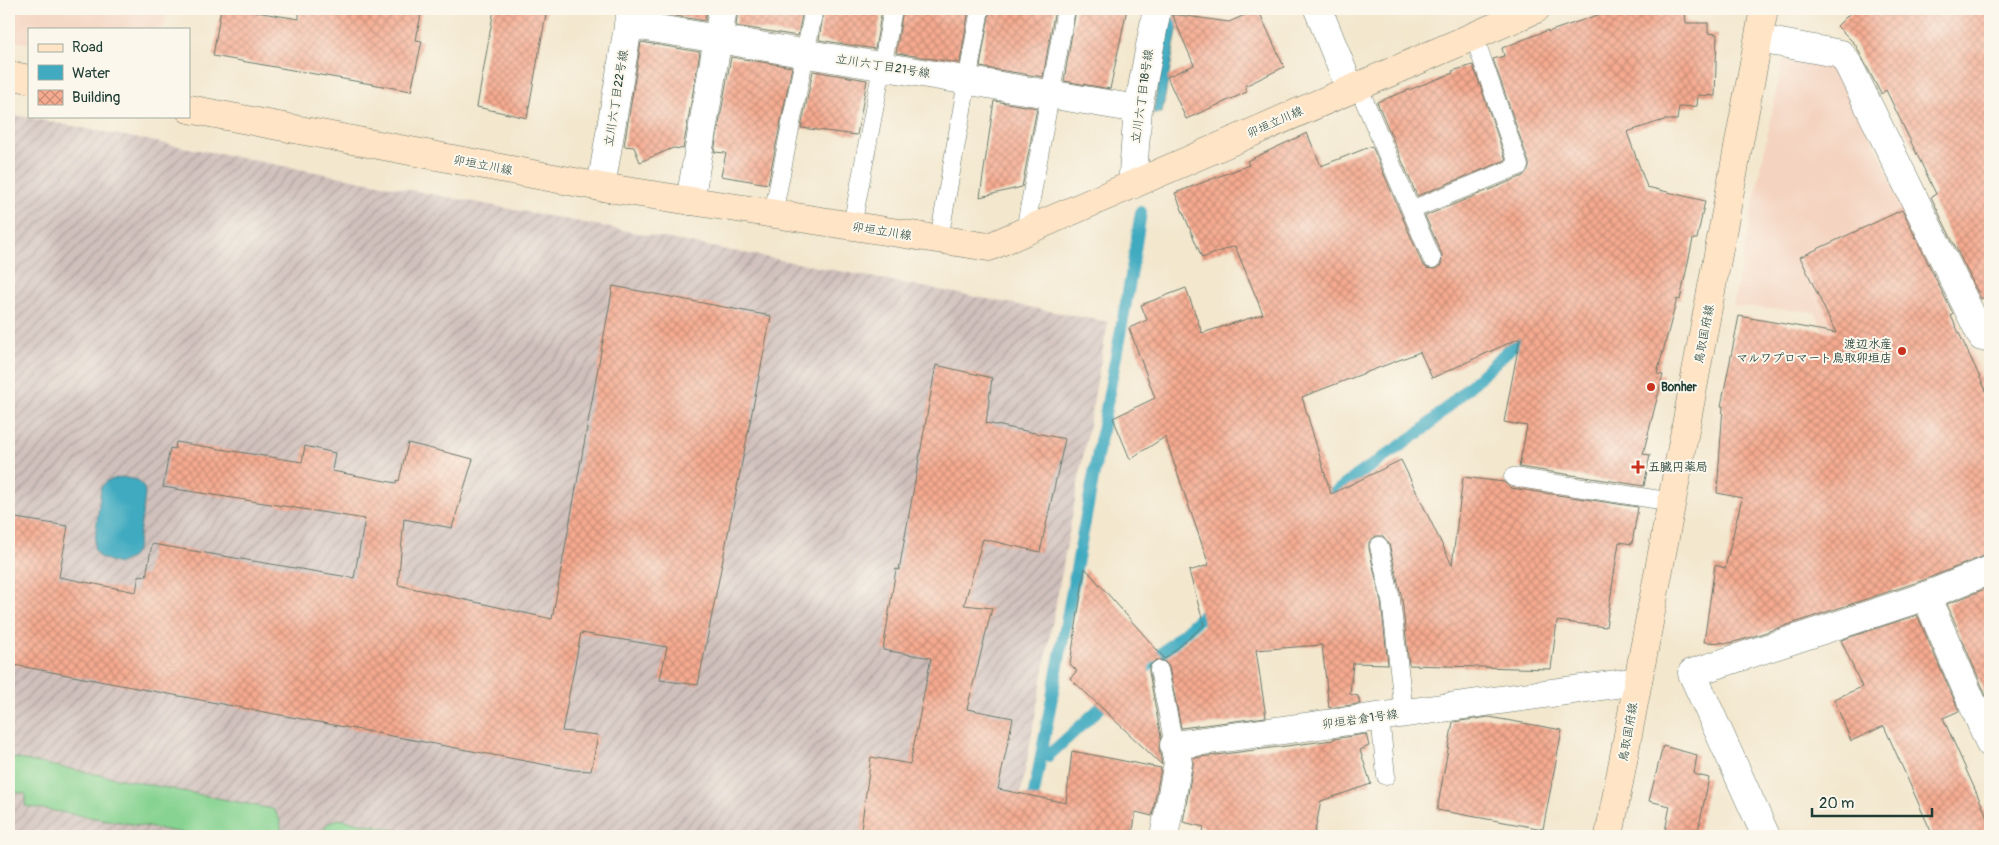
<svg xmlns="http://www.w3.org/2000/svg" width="1999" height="845" font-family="Pangolin,'Klee One',sans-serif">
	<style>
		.built { fill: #f4d3c0 }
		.industrial { fill: url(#industrial-furrows) }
		.grass { fill: #87d391; stroke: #538862 }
		.water { fill: #40aac0; stroke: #30747a }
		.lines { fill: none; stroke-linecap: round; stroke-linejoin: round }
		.stream { stroke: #40aac0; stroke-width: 12 }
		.building { fill: url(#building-cross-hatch) }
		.lane-casing { stroke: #69786a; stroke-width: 19 }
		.street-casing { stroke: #69786a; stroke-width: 29 }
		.secondary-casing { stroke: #69786a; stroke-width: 29 }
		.lane { stroke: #fff; stroke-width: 18 }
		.street { stroke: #fff; stroke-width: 28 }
		.secondary { stroke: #ffe4c6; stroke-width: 28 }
		.poi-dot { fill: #c8321e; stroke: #fbf7ec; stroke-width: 2 }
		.labels { text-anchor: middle; stroke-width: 4; stroke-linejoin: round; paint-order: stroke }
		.street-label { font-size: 12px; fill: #1f3d34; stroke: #fbf7ec }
		.poi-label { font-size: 12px; font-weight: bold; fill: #1f3d34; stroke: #fbf7ec; text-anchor: start }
	</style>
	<defs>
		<pattern id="industrial-furrows" width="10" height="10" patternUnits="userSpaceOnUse" patternTransform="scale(1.25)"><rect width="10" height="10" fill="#d0c0bc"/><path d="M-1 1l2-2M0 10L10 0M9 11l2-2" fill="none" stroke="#a89d9a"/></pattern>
		<pattern id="building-cross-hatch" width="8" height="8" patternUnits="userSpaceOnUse" patternTransform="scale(1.25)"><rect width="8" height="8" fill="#f6aa90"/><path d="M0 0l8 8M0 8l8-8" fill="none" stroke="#c78c76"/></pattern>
	</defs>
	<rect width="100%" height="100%" fill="#fbf7ec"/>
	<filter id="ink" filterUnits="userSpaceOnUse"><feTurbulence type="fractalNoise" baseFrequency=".02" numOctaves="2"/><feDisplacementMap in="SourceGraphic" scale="10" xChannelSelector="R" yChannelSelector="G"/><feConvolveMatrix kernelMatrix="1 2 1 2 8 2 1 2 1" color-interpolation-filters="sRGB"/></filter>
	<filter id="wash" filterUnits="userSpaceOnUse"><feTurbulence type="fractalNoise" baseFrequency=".0096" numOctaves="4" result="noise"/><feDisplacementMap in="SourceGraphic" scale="20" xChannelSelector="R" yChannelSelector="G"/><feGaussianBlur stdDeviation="1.12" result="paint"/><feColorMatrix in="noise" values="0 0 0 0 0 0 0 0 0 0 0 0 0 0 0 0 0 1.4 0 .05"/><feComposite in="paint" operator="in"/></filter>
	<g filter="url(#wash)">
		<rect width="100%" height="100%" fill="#f3e7ce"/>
		<!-- built -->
		<path class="built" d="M9 9H167L164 29H29V44L9 40Z
			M1783 58 1839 67 1990 390V556L1935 576 1815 312 1733 306Z"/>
		<!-- industrial -->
		<path class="industrial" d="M9 114 1108 322 1013 836H9Z"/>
		<!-- grass -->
		<path class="grass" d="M9 757 273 809C280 818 283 825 280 836H202L25 806 26 794 9 791Z
			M339 819 429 836H322C324 825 328 822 339 819Z"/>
		<!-- water -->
		<path class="water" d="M1171 9H1181L1162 113H1153Z
			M121 477 138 480 144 488 145 495 137 549 132 557 118 564 99 557 94 548 101 487 107 481Z"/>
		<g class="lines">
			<!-- stream -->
			<path class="stream" d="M1323 502 1355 477 1423 430 1532 328
				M1148 666 1214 605
				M1048 756 1112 697
				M1026 836 1131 276 1141 212"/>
		</g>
		<g id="blocks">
			<!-- building -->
			<path class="building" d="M221 9H238L299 19V9H422L416 40 422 41 411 91 213 56Z
				M494 9H547L527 118 477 107Z
				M648 9H707L705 21 647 11Z
				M738 9H803L798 36 736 26Z
				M824 9H882L875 49 819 40Z
				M903 9H969L960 63 896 53Z
				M990 9H1055L1043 77 980 67Z
				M1076 9H1127L1110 89 1064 81Z
				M1258 9 1284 67 1245 86 1247 92 1186 119 1167 77 1194 65 1172 14 1229 22Z
				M1615 9H1685L1686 23H1708V33L1717 34 1715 96 1698 95 1697 106 1679 107 1677 120H1664L1627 132 1647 187 1705 201 1697 239H1693L1680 300 1677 299 1657 374 1663 375 1643 454 1650 455 1644 486 1519 467 1527 426 1504 422 1520 338 1432 378 1420 352 1302 397 1331 494 1401 460 1452 565 1463 477 1504 482 1511 488 1638 507 1632 544 1619 542 1606 627 1557 621 1551 669 1409 665 1402 599 1389 544 1383 536H1376L1369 542V548L1381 602 1388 664 1353 663 1350 694 1358 696 1360 704 1329 708 1322 645 1256 650 1266 717 1181 728 1169 667 1163 660H1156L1149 666V672L1161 737 1159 748 1162 765 1070 678 1077 671 1070 664 1085 568 1165 659 1204 625 1189 571 1209 565 1165 437 1130 459 1113 418 1155 398 1129 328 1147 320 1141 305 1186 288 1202 333 1263 314 1235 246 1202 258 1175 193 1249 165 1247 161 1307 133 1321 166 1372 146 1422 263 1426 268 1436 269 1441 265 1442 255 1425 216 1523 176 1529 168V163L1493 59 1504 56 1502 48 1548 30V32Z
				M1854 9H1990V294L1981 299 1931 197 1936 194 1886 90 1881 94 1855 44 1837 26Z
				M641 42 700 52 683 149 673 148 640 162 634 147 624 146Z
				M731 57 792 67 768 184 721 176 726 153 714 152Z
				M1473 65 1506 160 1417 196 1377 102 1453 73 1452 71Z
				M813 71 867 80 857 135 801 128Z
				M994 101 1037 108 1022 187 980 197Z
				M1902 210 1953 314 1951 316 1990 399V555L1984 556 1921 581 1745 639 1730 643 1704 642 1715 565 1725 568 1742 498 1717 493 1723 406H1721L1739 316 1836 333 1800 257Z
				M613 286 771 316 698 685 660 680 667 647 581 633 562 731 598 735 591 771 573 770 9 664V517L68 526 59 577 136 592 139 575 146 576 152 544 354 578 365 519 163 487 170 448 175 449 176 442 302 462 305 446 335 453 332 471 396 483 397 480 399 481 408 443 473 459 452 528 404 519 398 585 552 619Z
				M936 365 992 378 986 423 1065 439 1040 552 983 539 964 605 992 608 967 709 1013 718 998 789 1066 803 1072 751 1161 768 1152 816 1136 812 1132 836H860L871 757 910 764 931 658 883 650 896 569 899 570Z
				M1990 587V697L1987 698 1947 604Z
				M1917 615 1959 711 1943 718 1990 823V836H1933L1884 726 1851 741 1834 699 1862 687 1841 640Z
				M1489 717 1562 730 1543 829 1437 810 1453 722Z
				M1366 734 1369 746 1360 750 1371 784 1321 801 1314 836H1202L1204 827 1183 822 1193 766V758L1333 740V739Z
				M1663 746 1697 755 1694 774 1709 778 1697 836H1664L1670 806 1649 801Z"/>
		</g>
	</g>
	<g filter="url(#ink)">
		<use href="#blocks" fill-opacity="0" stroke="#69786a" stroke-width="1"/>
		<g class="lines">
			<defs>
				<path id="lane" d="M1358 86 1432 259
					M1411 210 1519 166 1474 36
					M773 214 814 9
					M852 226 893 9
					M1025 231 1066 9
					M939 239 980 9
					M1513 477 1673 502
					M1379 546 1391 600 1404 713
					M1159 670 1174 745
					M1380 716 1386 776"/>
				<path id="street" d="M1318 9 1350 89
					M628 24 1138 109
					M1759 39 1841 54 1848 64 1982 337
					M1132 185 1138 109 1157 9
					M601 187 631 9
					M690 201 723 9
					M1926 596 1990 744
					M1164 836 1178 763 1174 745 1638 681
					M1766 836 1692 673 1926 596 1990 570"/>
				<path id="secondary" d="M9 75 29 79
					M189 109 601 187 989 247 1536 9
					M1609 836 1764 9"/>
			</defs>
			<!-- lane casing -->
			<use href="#lane" class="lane-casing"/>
			<!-- street casing -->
			<use href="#street" class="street-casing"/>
			<!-- secondary casing -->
			<use href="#secondary" class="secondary-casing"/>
			<!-- lane -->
			<use href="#lane" class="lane"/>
			<!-- street -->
			<use href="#street" class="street"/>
			<!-- secondary -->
			<use href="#secondary" class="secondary"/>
		</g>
	</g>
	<!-- markers -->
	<g class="poi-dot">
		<circle cx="1902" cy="351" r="5"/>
		<circle cx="1651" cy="387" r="5"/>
		<path d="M1635.5 459.5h5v5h5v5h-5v5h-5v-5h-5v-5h5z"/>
	</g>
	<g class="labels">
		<!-- street labels -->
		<g class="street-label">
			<text transform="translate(883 66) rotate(9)" y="4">立川六丁目21号線</text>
			<text transform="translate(1142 96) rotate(-82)" y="4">立川六丁目18号線</text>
			<text transform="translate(616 98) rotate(-81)" y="4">立川六丁目22号線</text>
			<text transform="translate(1275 122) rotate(-24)" y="4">卯垣立川線</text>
			<text transform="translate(483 165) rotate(11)" y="4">卯垣立川線</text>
			<text transform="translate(882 231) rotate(9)" y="4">卯垣立川線</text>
			<text transform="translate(1704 334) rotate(-79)" y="4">鳥取国府線</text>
			<text transform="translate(1360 719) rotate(-8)" y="4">卯垣岩倉1号線</text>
			<text transform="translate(1628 732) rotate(-80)" y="4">鳥取国府線</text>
		</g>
		<!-- poi labels -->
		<g class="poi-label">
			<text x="1892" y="348" text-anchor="end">渡辺水産<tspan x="1892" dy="14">マルワプロマート鳥取卯垣店</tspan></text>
			<text x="1661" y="391">Bonher</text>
			<text x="1648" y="471">五臓円薬局</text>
		</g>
	</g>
	<!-- margin -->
	<rect width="1999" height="845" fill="none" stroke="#fbf7ec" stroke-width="30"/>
	<!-- legend -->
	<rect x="28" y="28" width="162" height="90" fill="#fbf7ec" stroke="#a3ada2"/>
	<rect x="38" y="44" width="25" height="8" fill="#ffe4c6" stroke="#a3ada2"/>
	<text x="72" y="52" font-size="15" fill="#1f3d34">Road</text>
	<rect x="38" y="65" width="25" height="15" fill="#40aac0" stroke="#a3ada2"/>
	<text x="72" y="78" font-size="15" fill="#1f3d34">Water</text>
	<rect x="38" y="90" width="25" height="15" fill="url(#building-cross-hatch)" stroke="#a3ada2"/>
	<text x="72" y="102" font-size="15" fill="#1f3d34">Building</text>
	<!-- scale -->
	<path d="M1812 808v8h120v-8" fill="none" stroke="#1f3d34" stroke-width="2.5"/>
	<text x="1819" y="808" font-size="15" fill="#1f3d34" stroke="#fbf7ec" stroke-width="4" paint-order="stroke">20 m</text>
</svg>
